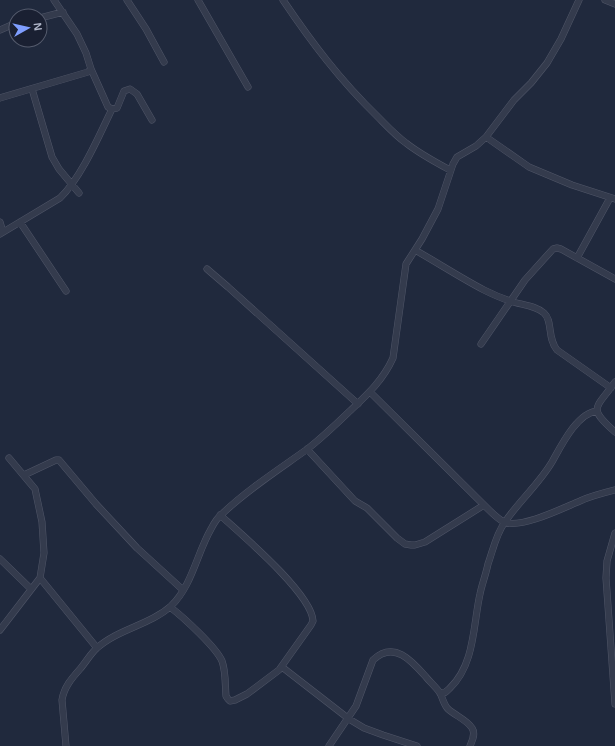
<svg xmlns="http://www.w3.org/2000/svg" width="615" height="746" font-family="Helvetica,sans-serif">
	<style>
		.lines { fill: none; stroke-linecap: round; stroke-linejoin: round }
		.street-casing { stroke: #505668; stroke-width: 7 }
		.street { stroke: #343b4d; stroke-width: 6 }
	</style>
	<rect width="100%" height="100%" fill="#20293d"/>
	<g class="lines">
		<defs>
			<path id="street" d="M54 0 77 34 86 53 91 69 108 107 112 109
				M127 0 146 29 164 62
				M198 0 248 87
				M283 0C312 43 340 80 377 116 386 125 395 135 406 143 420 154 435 162 450 170
				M605 0 615 4
				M40 18 63 12
				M0 30 16 23
				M32 89 52 157 59 169 79 193
				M0 98 88 72 91 69
				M486 137 529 167 572 185 615 199
				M0 222 3 232
				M20 222 66 291
				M0 234 60 198C81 178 99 136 112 109L117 108 124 91 130 89 137 94 152 120
				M415 250C438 263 461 278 484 290 492 294 501 298 510 301 521 305 535 305 544 313 553 321 547 338 557 350L611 388
				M577 258 610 198
				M207 269 228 287 358 404
				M481 344 525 280 553 249 557 248 561 249 615 279
				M615 382C596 409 587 407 615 432
				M370 392 487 508C492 513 498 519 504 522 521 529 563 508 580 501 591 496 603 493 615 490
				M307 449 355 501 367 508 397 538 405 544 411 545H415L425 542 484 505
				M24 475 56 460H59L96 504 137 548 183 590
				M615 533 607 561 606 578 615 704
				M0 559 31 589
				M40 578 97 648
				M170 607C183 617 216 647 222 661 226 672 225 685 226 696L228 699 230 701 235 700 247 694 279 670 311 625 313 621C312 594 241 534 220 515
				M0 630 40 578 44 553 42 522 35 489 9 458
				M282 667 349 719 364 728 383 735 417 746
				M440 693C445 694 447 691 450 688 475 664 473 625 480 594 482 584 486 574 488 564 493 550 496 534 505 522 519 501 539 484 552 462 561 446 577 413 597 411
				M66 746 62 700C64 687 72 678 80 669 86 662 91 653 97 648 118 629 150 625 171 606 192 586 197 553 211 529 214 523 217 518 222 514 247 490 278 470 306 450 322 438 337 423 351 410 368 394 383 380 393 358L406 264 422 239 438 209 453 164 457 157 476 146 486 137 514 100 531 83 547 63 561 39 579 0
				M329 746 356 706 373 660C394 640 412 661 426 677 430 682 436 687 440 693 443 699 444 705 448 709 456 716 467 720 472 728 476 734 472 741 470 746"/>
		</defs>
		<!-- street casing -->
		<use href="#street" class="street-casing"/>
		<!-- street -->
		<use href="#street" class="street"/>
	</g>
	<!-- north arrow -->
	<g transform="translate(28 28) rotate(82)"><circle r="19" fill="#1a2032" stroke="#565c6e"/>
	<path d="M0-3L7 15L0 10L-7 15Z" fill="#7f9eff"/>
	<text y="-6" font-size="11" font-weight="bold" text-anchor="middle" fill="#b0b6c9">N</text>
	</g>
</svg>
